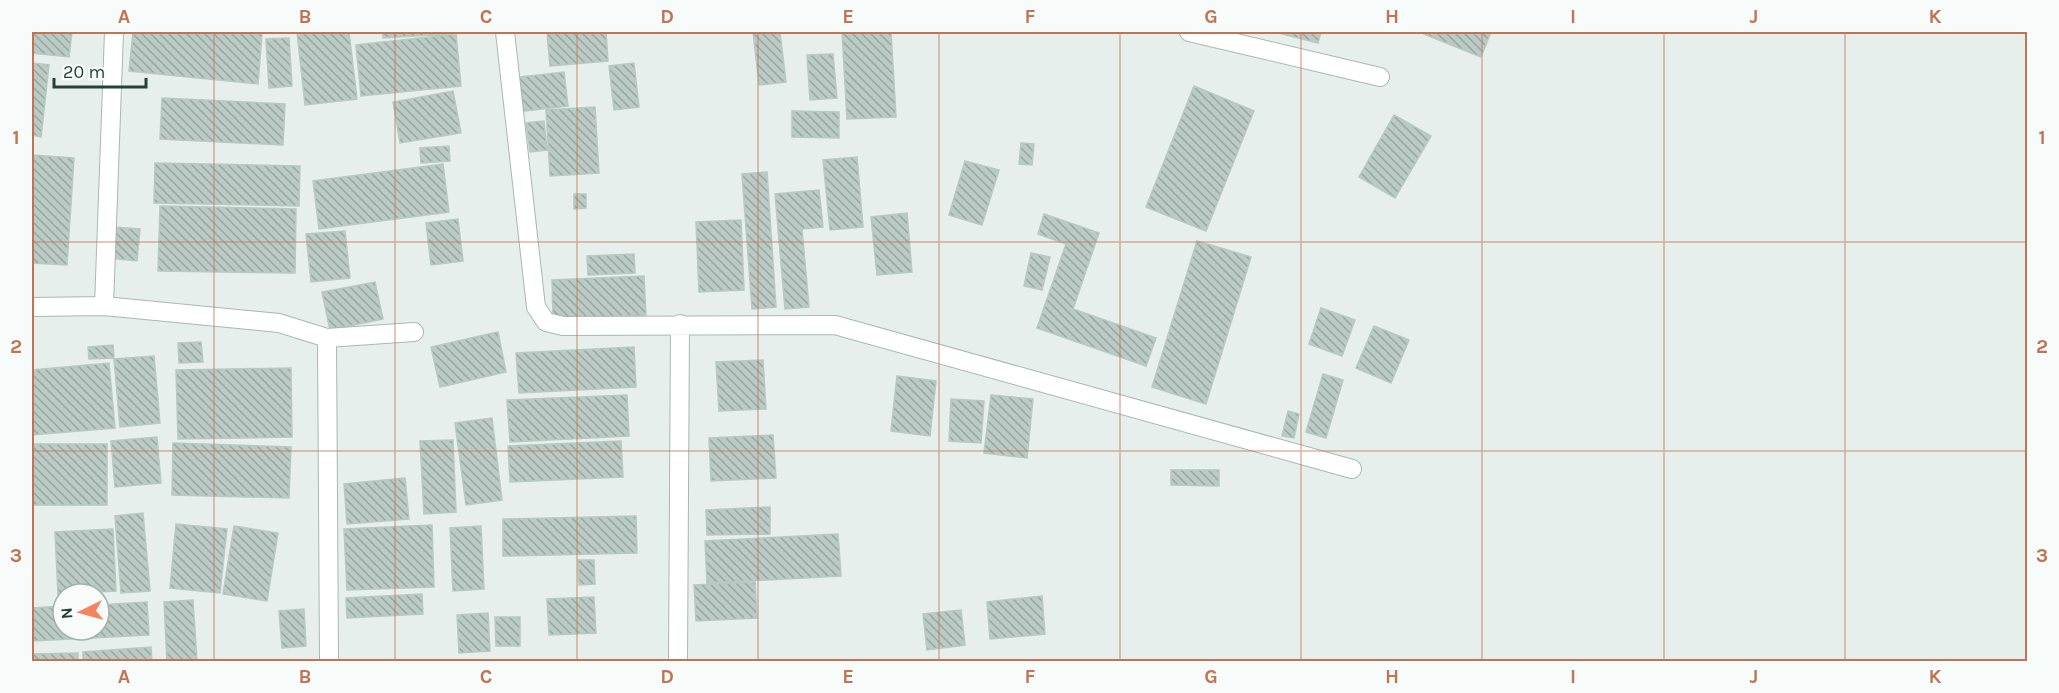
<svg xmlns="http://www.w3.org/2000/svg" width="2059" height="693" font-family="Karla,sans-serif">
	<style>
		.building { fill: url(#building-back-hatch); stroke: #b8c9c2; stroke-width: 1.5 }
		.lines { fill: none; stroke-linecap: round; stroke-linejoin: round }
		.street-casing { stroke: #a8b8b2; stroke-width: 20 }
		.street { stroke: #fff; stroke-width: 18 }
		.grid { fill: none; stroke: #c07456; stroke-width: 1.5; stroke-opacity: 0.55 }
		.neatline { fill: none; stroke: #c07456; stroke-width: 2 }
		.grid-label { font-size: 20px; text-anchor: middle; font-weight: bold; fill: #c07456 }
	</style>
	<defs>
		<pattern id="building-back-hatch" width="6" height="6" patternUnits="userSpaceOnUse" patternTransform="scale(1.5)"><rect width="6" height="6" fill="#bbcac4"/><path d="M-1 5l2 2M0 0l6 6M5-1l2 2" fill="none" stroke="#98a6a0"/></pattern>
	</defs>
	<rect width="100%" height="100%" fill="#e6efeb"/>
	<!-- building -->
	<path class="building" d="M32 32H72L69 57 32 53Z
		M133 32H235L262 34 258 84 129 71Z
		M297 32H349L357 99 305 105Z
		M383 32H465V33L383 38Z
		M547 32H606L608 61 550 66Z
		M753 32H780L786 82 759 85Z
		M842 32H891L896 117 847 119Z
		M1282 32H1321L1318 43 1282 34Z
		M1425 32H1491L1481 57 1424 34Z
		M456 34 461 86 361 96 356 45Z
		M289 38 292 86 269 88 266 39Z
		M833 54 837 98 810 100 807 55Z
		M32 63 49 65 41 137 32 135Z
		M634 63 639 107 614 110 609 66Z
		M564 72 568 106 516 112 512 78Z
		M1194 86 1254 111 1206 231 1146 207Z
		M453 91 461 133 400 143 393 102Z
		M162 98 285 104 283 145 160 139Z
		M595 107 599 173 550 176 546 110Z
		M792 111 839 112V138L792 137Z
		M1394 115 1431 136 1395 198 1359 177Z
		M544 121 547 150 530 152 526 123Z
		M1021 143 1034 144 1032 165 1019 164Z
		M449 146 450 161 421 163 420 148Z
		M32 155 74 158 67 265 32 263Z
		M857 157 863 227 830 230 823 160Z
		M965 161 999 170 982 225 949 215Z
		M155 163 300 166 299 206 154 203Z
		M443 164 449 212 319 229 313 181Z
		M767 172 776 307 752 309 742 174Z
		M819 190 823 227 802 229 809 307 785 309 775 194Z
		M574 194H586V208L574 209Z
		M160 206 296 209 295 273 158 271Z
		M907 213 912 272 877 275 871 217Z
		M1044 214 1099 233 1073 309 1156 338 1146 366 1037 328 1066 244 1038 234Z
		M458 219 463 261 431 265 426 223Z
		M741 220 744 290 699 292 696 222Z
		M113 227 140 229 137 261 109 258Z
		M345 231 350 278 311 282 306 234Z
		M1197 241 1251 257 1206 404 1152 387Z
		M1031 253 1050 257 1042 290 1024 286Z
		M634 254 635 273 588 275 587 256Z
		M644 276 646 315 553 319 552 280Z
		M375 282 383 319 330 330 322 292Z
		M1321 308 1355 320 1342 356 1309 344Z
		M1374 326 1409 340 1391 383 1356 368Z
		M498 332 506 372 440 387 431 347Z
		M201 342 203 362 179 363 178 343Z
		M113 345 114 358 89 359 88 347Z
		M634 347 636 387 519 393 516 353Z
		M154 356 160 423 120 427 114 359Z
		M763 360 766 409 719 411 716 362Z
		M109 363 115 428 32 435V370Z
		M291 368 292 437 178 439 176 370Z
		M1323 374 1343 380 1326 438 1306 432Z
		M897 376 936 381 930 436 891 431Z
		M627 395 629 436 510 442 507 400Z
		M991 395 1033 399 1027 458 984 453Z
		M951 399 984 401 981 443 949 441Z
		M1288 411 1299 414 1294 438 1282 436Z
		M492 418 502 500 466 505 455 423Z
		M773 435 776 478 711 481 709 438Z
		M157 437 161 483 115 487 111 441Z
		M453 440 456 512 424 514 420 441Z
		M621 441 623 477 510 482 508 446Z
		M173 443 291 447 289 498 172 495Z
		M32 444H107V505H32Z
		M1171 470H1219V486L1171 485Z
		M405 478 409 519 347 524 344 484Z
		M770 507V534L707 535 706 510Z
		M143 513 150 591 121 593 115 516Z
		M636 516 637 553 503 556V519Z
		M176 524 227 529 220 593 170 588Z
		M432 525 434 587 347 590 344 529Z
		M234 526 278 533 267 601 223 594Z
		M481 526 484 589 453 591 450 528Z
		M113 529 116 591 58 594 55 532Z
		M838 534 841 576 707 583 705 541Z
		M578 560H594L595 584 579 585Z
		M755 582 757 618 696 621 694 585Z
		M422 594 423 614 347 618 346 598Z
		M1042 596 1045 634 990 639 987 602Z
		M594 597 596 633 549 635 547 599Z
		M193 600 197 662H167L164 602Z
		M147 602 149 635 32 641V608L63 606V630H99V605Z
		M304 609 306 646 282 648 279 611Z
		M961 610 965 645 927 650 923 614Z
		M488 613 490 651 459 653 457 615Z
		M495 617H520V646H496Z
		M151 647 152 662H83V652Z
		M78 653V662H32V654Z"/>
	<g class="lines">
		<defs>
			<path id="street" d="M505 32 536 307 546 322 563 326 835 325 1352 469
				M1189 32 1380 77
				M104 306 114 32
				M32 307 104 306 279 323 327 338 414 332
				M327 338 329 662
				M678 662 680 324"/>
		</defs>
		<!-- street casing -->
		<use href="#street" class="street-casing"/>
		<!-- street -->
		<use href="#street" class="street"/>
	</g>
	<!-- grid -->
	<path class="grid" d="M214 32V662M395 32V662M577 32V662M758 32V662M939 32V662M1120 32V662M1301 32V662M1482 32V662M1664 32V662M1845 32V662M32 242H2028M32 451H2028"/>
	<!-- border -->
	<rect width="2059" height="693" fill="none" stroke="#f7fbf9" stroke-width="66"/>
	<!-- north arrow -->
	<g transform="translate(81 612) rotate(265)"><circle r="28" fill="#f7fbf9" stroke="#a3b1ad" stroke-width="1.5"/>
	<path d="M0-4.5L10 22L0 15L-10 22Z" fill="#f4845f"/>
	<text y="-9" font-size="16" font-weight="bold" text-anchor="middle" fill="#24423a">N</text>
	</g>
	<!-- scale -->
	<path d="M54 78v9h92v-9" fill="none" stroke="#24423a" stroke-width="3"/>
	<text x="63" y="78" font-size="18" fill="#24423a" stroke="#f7fbf9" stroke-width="4.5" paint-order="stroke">20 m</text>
	<rect x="33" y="33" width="1993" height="627" class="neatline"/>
	<g class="grid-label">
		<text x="124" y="23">A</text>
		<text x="305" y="23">B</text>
		<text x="486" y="23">C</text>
		<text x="667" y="23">D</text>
		<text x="848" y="23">E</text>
		<text x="1030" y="23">F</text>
		<text x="1211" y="23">G</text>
		<text x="1392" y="23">H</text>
		<text x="1573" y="23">I</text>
		<text x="1754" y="23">J</text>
		<text x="1935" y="23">K</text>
		<text x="16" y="144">1</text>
		<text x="2042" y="144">1</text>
		<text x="16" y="353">2</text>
		<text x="2042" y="353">2</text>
		<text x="16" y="562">3</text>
		<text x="2042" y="562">3</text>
		<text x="124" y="683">A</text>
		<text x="305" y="683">B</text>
		<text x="486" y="683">C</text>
		<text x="667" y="683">D</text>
		<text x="848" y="683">E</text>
		<text x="1030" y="683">F</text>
		<text x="1211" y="683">G</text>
		<text x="1392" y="683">H</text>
		<text x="1573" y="683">I</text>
		<text x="1754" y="683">J</text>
		<text x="1935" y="683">K</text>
	</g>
</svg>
